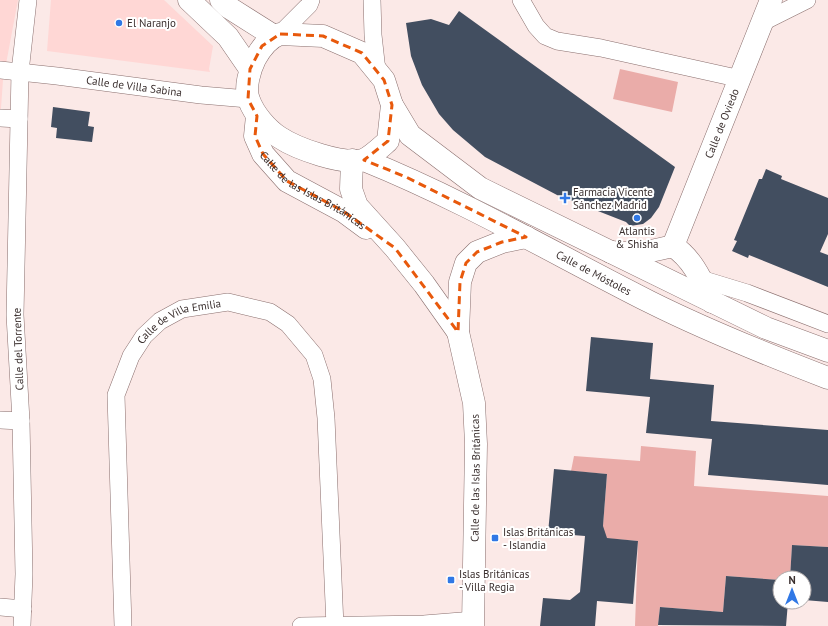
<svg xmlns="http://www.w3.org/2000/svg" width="828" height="626" font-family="'PT Sans',sans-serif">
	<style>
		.built { fill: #ffd7d5 }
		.green { fill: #eaaca9 }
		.building { fill: #424e60 }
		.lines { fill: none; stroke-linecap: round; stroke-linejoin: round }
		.street-casing { stroke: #8a6f6e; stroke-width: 18 }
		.secondary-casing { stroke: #8a6f6e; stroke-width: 23 }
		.primary-casing { stroke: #8a6f6e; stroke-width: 23 }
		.street { stroke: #fff; stroke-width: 17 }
		.secondary { stroke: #fff; stroke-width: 22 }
		.primary { stroke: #fff; stroke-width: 22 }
		.marked { fill: none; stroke: #e8590c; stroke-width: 3; stroke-dasharray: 8 5; stroke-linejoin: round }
		.poi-dot { fill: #3078e5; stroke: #fff; stroke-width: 1.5 }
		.labels { text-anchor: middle; stroke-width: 4; stroke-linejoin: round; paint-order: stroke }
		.poi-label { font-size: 11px; fill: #392e2d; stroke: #fff; text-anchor: start }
		.street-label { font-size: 11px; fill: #392e2d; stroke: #fff }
	</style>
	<rect width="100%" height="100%" fill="#fbe9e7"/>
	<!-- built -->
	<path class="built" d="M0 0H18L3 80 0 122Z
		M51 0H164L213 46 209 69 210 72 47 51Z"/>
	<!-- green -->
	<path class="green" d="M620 69 678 82 672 112 613 99Z
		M641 446 696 451 694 486 828 496V547L792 545 790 578H780V580L726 576 723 612 660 607 658 626H635L638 541 602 538 607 474 571 471 574 456 640 461Z"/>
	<!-- building -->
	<path class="building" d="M459 11 675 167 659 207 651 218 643 224 630 226 626 222 557 195 485 157 453 130 439 114 422 85 411 56 406 23 431 19 449 25Z
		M53 107 90 112 88 126 94 127 92 142 56 138 57 128 51 127Z
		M766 169 782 176 781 179 828 198V234L820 252 828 255V287L749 255 748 258 732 251 737 241 734 240 759 179H762Z
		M591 337 653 343 650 379 714 385 711 421 828 430V485L708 475 712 439 646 433 650 397 586 391Z
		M554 469 607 474 603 526 607 538 638 541 633 604 597 601 595 626H540L543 598 570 600 580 592 585 536 548 533Z
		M792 545 828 547V602L804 600V578H790Z
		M726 576 780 580V602H788L786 626 658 625 660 607 723 612Z"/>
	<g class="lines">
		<defs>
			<g id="street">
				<path d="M372 0 373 35 377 71"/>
				<path d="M521 0 536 26 545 36 557 41 601 48 741 79"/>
				<path d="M763 22 807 0"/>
				<path d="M280 34 309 5 311 0"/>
				<path id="s1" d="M0 70 57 76 201 95 248 99"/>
				<path d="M0 118 19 119"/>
				<path d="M701 279 747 293 828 324"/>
				<path d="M0 420 21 421"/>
				<path d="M0 607 23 609"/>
				<path d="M22 626 24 574 21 421 15 315 20 72 28 0"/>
				<path id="s2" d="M123 626 116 395 131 356 144 336 160 321 182 309 228 302 270 312 288 324 314 355 322 379 326 418 335 626"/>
				<path d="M301 626 424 624 474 620"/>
			</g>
			<g id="secondary">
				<path id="s3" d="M257 116 255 136 263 154 287 181 343 211 366 228"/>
				<path d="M352 160 351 189 357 206 395 248 424 284 458 332"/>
				<path id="s4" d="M673 246 771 0"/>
				<path d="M611 252C637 255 648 252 673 246 693 259 702 281 712 302"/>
				<path id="s5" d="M473 626 476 444 474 403 458 332 460 282 466 263 477 252 502 242 526 237"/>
			</g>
			<g id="primary">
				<path d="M189 0 228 37 250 69"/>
				<path d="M221 0 228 7 274 36"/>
				<path d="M280 34 323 36 362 53 384 80 392 105 388 141C381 147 371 157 363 160 343 165 297 149 279 137 267 129 254 114 249 100 244 88 250 69 255 59 261 48 268 38 280 34Z"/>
				<path d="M392 105 410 135 480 188 766 328 828 351"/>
				<path id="s6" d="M364 160C463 200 555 254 650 302 708 331 768 355 828 378"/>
			</g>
		</defs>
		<!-- street casing -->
		<use href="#street" class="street-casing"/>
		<!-- secondary casing -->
		<use href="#secondary" class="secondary-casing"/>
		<!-- primary casing -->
		<use href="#primary" class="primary-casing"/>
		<!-- street -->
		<use href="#street" class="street"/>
		<!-- secondary -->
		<use href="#secondary" class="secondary"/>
		<!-- primary -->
		<use href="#primary" class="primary"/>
	</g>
	<!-- marked area -->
	<path class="marked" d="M280 34 323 36 362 53 384 80 392 105 388 141 364 160 406 177 526 237 502 242 477 252 466 263 460 282 458 332 395 248 343 211 287 181 263 154 255 136 257 116 248 99 250 69 262 46Z"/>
	<!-- markers -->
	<g class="poi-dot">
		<circle cx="119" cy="23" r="4"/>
		<path d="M563 192h4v4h4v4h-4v4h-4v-4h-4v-4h4z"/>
		<circle cx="637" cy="218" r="4"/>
		<rect x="491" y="534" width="8" height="8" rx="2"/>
		<rect x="447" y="576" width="8" height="8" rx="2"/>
	</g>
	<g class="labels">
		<!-- poi labels -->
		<g class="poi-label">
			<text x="127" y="27">El Naranjo</text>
			<text x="573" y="196">Farmacia Vicente<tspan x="573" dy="13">Sánchez Madrid</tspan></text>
			<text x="637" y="235" text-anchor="middle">Atlantis<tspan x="637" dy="13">&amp; Shisha</tspan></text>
			<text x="503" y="536">Islas Británicas<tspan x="503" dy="13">- Islandia</tspan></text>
			<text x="459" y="578">Islas Británicas<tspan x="459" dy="13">- Villa Regia</tspan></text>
		</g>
		<!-- street labels -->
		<g class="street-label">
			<text dy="4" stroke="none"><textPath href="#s1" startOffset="135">Calle de Villa Sabina</textPath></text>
			<text dy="4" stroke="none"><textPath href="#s4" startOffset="132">Calle de Oviedo</textPath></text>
			<text dy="4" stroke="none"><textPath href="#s3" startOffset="102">Calle de las Islas Británicas</textPath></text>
			<text dy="4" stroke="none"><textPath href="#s6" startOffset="256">Calle de Móstoles</textPath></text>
			<text dy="4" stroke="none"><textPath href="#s2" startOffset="336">Calle de Villa Emilia</textPath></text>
			<text transform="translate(18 349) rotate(-92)" y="4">Calle del Torrente</text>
			<text dy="4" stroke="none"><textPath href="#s5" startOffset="148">Calle de las Islas Británicas</textPath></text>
		</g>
	</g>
	<!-- north arrow -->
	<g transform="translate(792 590)"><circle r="19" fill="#ffffff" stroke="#b0abab"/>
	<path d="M0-3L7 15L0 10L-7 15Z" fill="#3078e5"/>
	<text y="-6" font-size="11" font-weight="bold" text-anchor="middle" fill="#392e2d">N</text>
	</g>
</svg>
